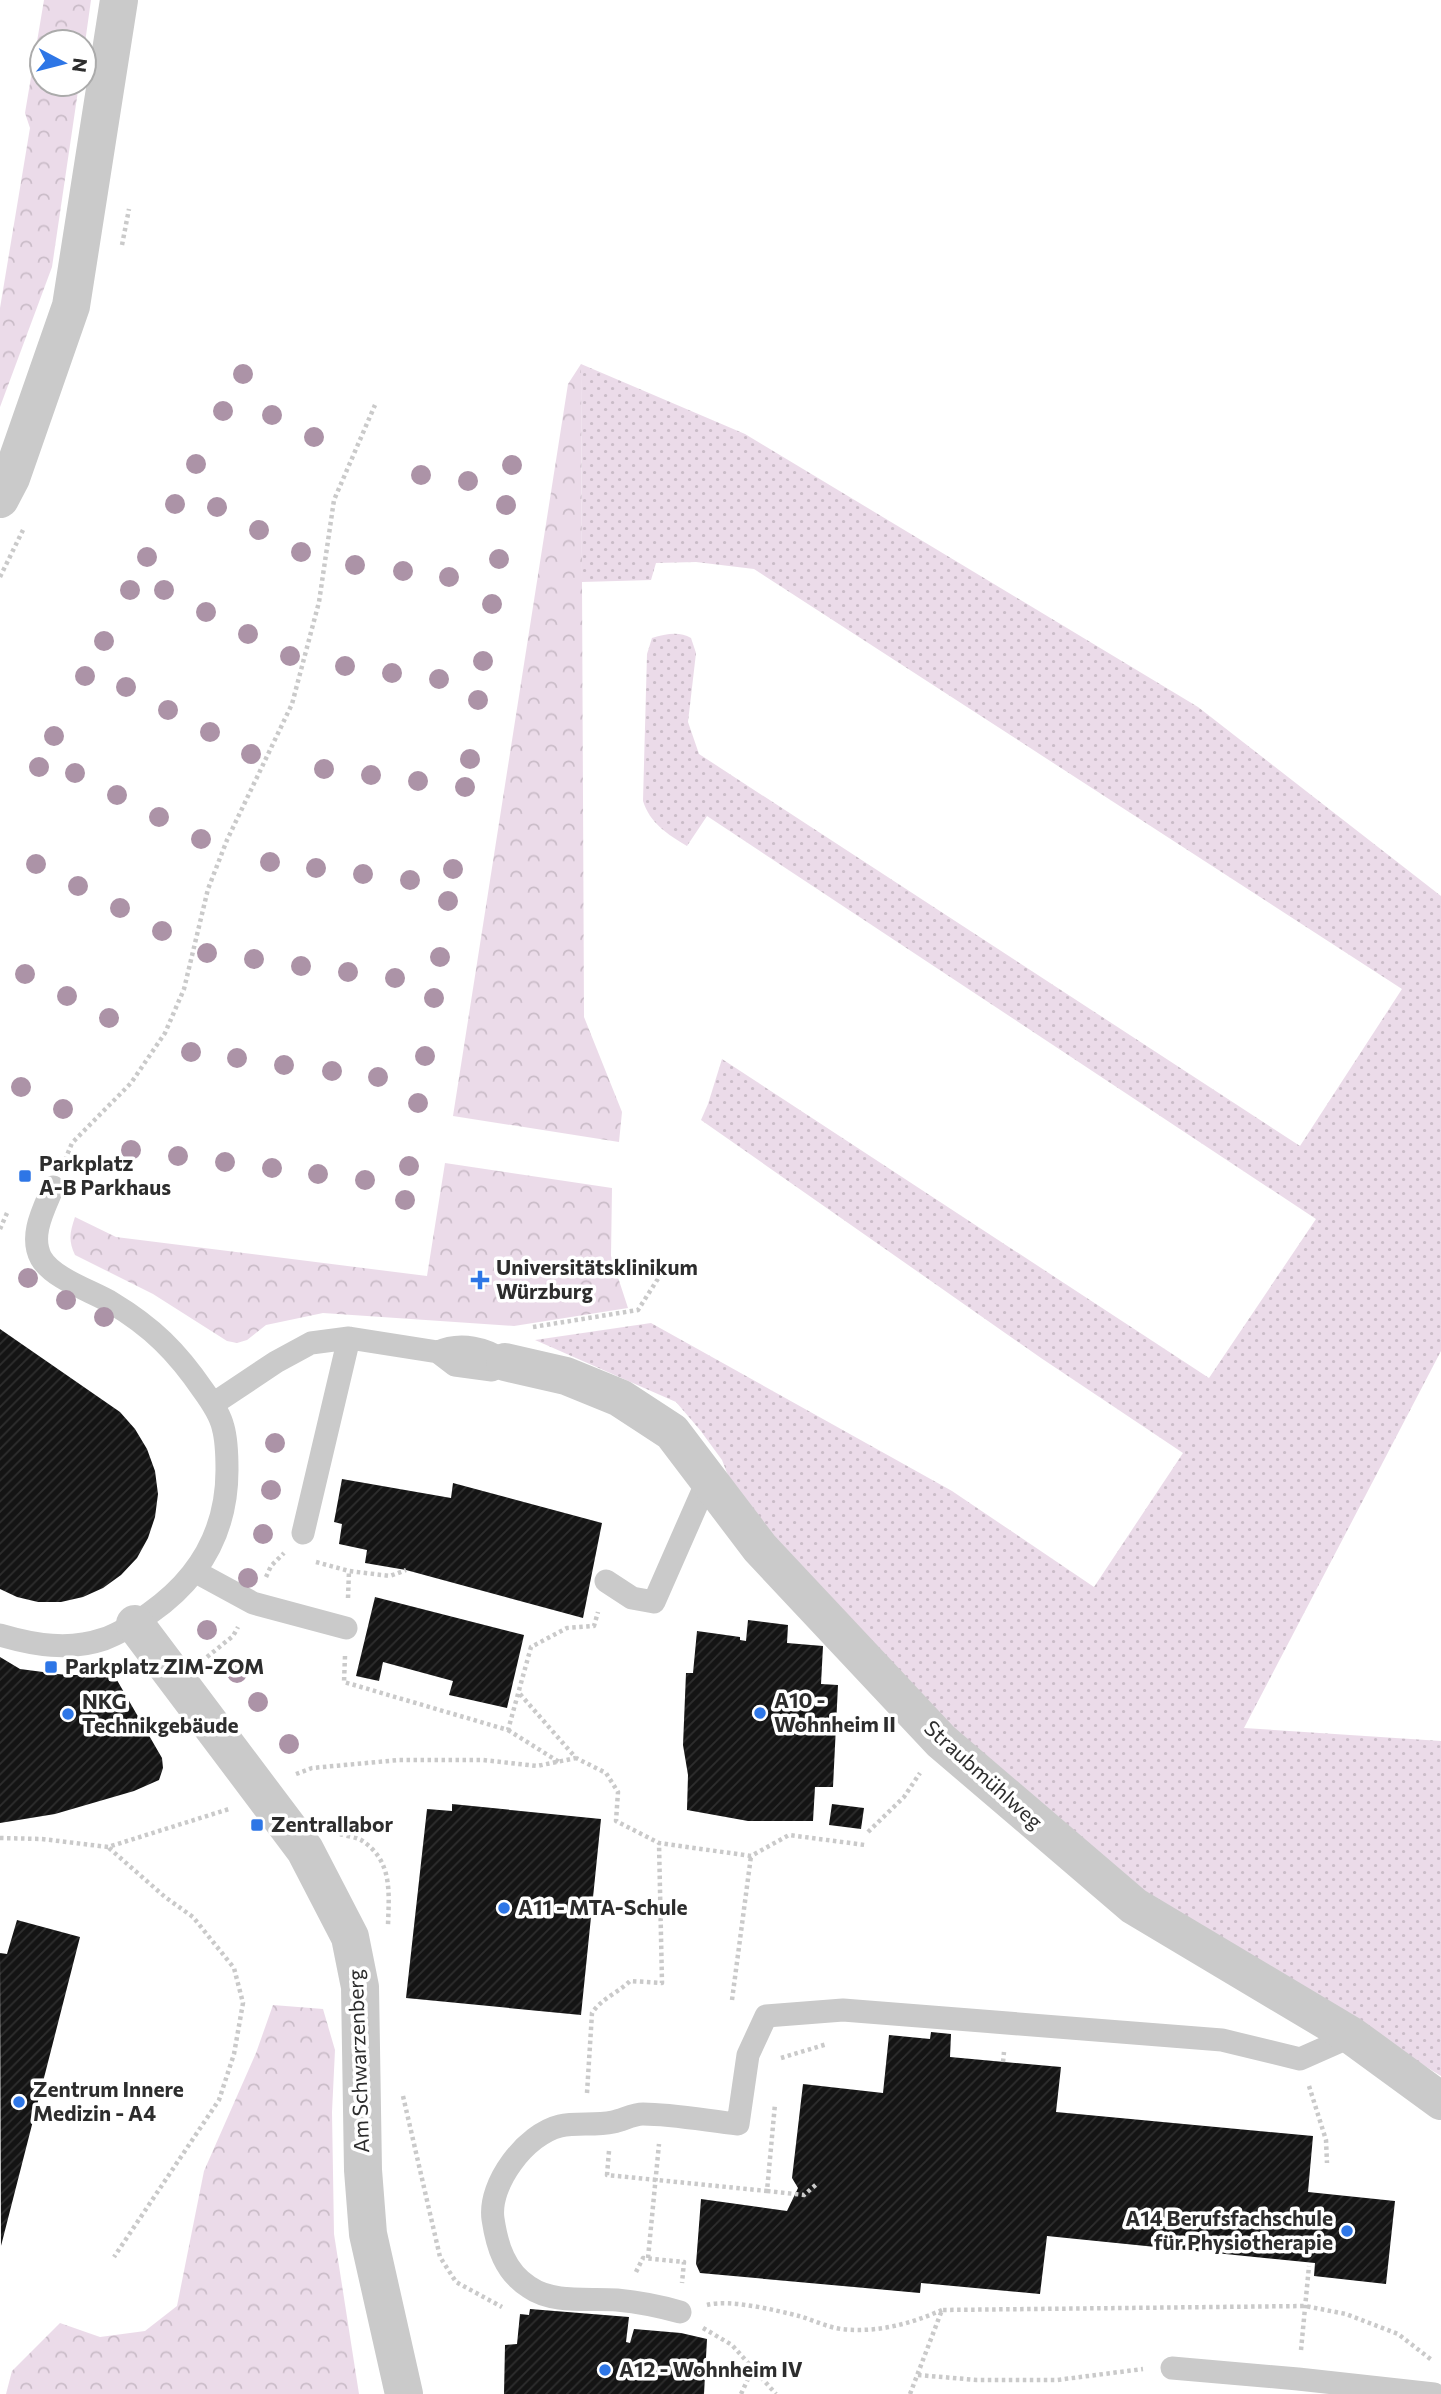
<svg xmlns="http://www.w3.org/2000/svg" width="1441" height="2394" font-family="Commissioner,sans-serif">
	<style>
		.grass { fill: url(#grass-dots) }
		.forest { fill: url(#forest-crowns) }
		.building { fill: url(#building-hatch) }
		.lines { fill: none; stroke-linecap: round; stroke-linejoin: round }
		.path { stroke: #cacaca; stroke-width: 4.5; stroke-dasharray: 3.5 3.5; stroke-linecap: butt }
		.service { stroke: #cacaca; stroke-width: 23 }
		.minor { stroke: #cacaca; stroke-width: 38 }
		.tertiary { stroke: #cacaca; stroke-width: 38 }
		.tree { fill: #ac93a7 }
		.poi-dot { fill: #2e76e6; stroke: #fff; stroke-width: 2.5 }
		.labels { text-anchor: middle; stroke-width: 7; stroke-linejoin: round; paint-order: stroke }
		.poi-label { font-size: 21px; font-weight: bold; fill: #2d2d2d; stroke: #fff; text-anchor: start }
		.street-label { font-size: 21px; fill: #2d2d2d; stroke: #fff }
	</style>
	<defs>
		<pattern id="grass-dots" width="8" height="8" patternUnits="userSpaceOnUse" patternTransform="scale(1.75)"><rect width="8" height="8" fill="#ebdbe9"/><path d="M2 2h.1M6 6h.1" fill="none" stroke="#cabcc8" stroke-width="1.8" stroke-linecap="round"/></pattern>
		<pattern id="forest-crowns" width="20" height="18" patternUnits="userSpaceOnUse" patternTransform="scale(1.75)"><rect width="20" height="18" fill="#ebdbe9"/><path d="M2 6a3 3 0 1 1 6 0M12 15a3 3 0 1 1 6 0" fill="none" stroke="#cabcc8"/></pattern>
		<pattern id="building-hatch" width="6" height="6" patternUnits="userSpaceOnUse" patternTransform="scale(1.75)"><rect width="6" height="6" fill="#141414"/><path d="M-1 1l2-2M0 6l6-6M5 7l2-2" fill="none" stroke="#2e2e2e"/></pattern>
	</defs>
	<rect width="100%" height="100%" fill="#fff"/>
	<!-- grass -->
	<path class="grass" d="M581 364 745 434 1198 707 1441 896V1351L1244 1728 1441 1741V2076L1150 1896 971 1753 737 1499 722 1460 700 1430 676 1402 535 1340 651 1323 952 1491 1094 1587 1183 1453 1041 1358 701 1120 708 1104 722 1059 1209 1378 1316 1219 707 816 687 846C667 834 650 823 643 801L647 654 652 638C666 634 679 631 691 638L696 653 688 722 699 754 1300 1146 1402 989 754 569 696 562 656 563 651 580 582 582Z"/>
	<!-- forest -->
	<path class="forest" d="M44 0H91L84 50V42H42V84H79L52 267 0 407V308L30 128 25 113Z
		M581 364 584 1017 622 1112 619 1142 453 1116 568 384Z
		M445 1163 612 1188 611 1256 628 1308 514 1326 323 1313 266 1325 247 1340 237 1343 227 1341 153 1294 75 1255C68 1240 70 1232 75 1217L116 1237 427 1276Z
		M273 2005 323 2009 335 2050 332 2112 334 2234 359 2394H6L12 2371 60 2323 100 2337 145 2331 177 2306 204 2171 256 2053Z"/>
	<!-- building -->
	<path class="building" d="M0 1329 120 1412 135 1429 147 1449 155 1471 158 1494 155 1517 148 1538 137 1558 121 1575 103 1588 83 1597 61 1602H38L17 1597 0 1589Z
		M342 1479 451 1498 453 1483 602 1523 583 1618 406 1570 365 1563 367 1550 339 1544 342 1524 334 1522Z
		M375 1597 524 1635 507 1708 449 1695 453 1681 383 1662 379 1681 356 1676Z
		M748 1620 788 1625 787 1643 823 1646 821 1684 838 1685 833 1787H815L813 1821H748L687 1810 688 1775 683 1745 686 1673H693L697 1631 740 1637V1640L746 1641Z
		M0 1657 20 1669 66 1675H114L162 1758 163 1768 159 1780 134 1791 55 1814 0 1823Z
		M452 1804 601 1819 581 2015 406 1998 427 1809 452 1811Z
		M832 1804 864 1808 861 1829 829 1825Z
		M17 1920 80 1937 1 2246 0 1953 7 1954Z
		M931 2032 951 2034 950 2057 1061 2067 1056 2112 1313 2136 1308 2192 1395 2201 1386 2284 1314 2276 1315 2263 1047 2236 1040 2294 921 2283 920 2293 700 2273 696 2264 701 2199 787 2211 798 2188 792 2178 803 2084 883 2093 889 2035 930 2039Z
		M530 2309 629 2317 626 2342 630 2343 634 2329 681 2333 707 2339 704 2394H504L505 2345 517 2344 520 2314 529 2315Z"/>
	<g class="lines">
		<!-- path -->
		<path class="path" d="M122 245 129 209
			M0 577 23 530
			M65 1160 72 1143 131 1083 165 1033 184 989 208 889 227 840 292 704 319 602 334 500 375 405
			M0 1229 7 1213
			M533 1327 638 1310 668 1263
			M316 1562 349 1571 390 1576 406 1570
			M266 1577 271 1566 284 1553
			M348 1598 349 1571
			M345 1656 344 1682 508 1730 531 1647 567 1628 594 1626 598 1612
			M207 1657 233 1636 238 1627
			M520 1694 576 1758 606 1773 618 1792 616 1821 659 1843 751 1856 789 1835 865 1845
			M508 1730 559 1762
			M296 1774 312 1768 399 1760H483L537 1766 576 1758
			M868 1832 904 1797 920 1773
			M340 1834C346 1836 355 1837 361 1840 393 1860 389 1893 388 1925
			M0 1838 42 1839 108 1847 229 1809
			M109 1848 165 1897 193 1917 234 1968 243 2003 234 2054 219 2100 114 2257
			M732 2000 751 1856
			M781 2058 827 2044
			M1003 2062 1004 2052
			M1309 2086 1326 2140 1327 2163
			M587 2093 592 2013C602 1998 618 1993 630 1981L662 1983 659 1843
			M403 2096 440 2257 456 2282 502 2307
			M609 2151 607 2175 767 2191 775 2104
			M767 2191 804 2195 818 2183
			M648 2258 659 2144
			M636 2272 643 2258 684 2262 682 2283
			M707 2305C730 2299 775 2310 799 2316 813 2320 827 2327 841 2329 877 2333 910 2324 942 2310
			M703 2328 732 2345 776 2394
			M1301 2350 1309 2266
			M918 2375 977 2380H1057L1143 2369
			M741 2394 753 2368
			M910 2394 942 2310 1305 2306 1346 2314 1398 2334 1433 2361"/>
		<!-- service -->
		<path class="service" d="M213 1404 276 1362 311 1343 349 1338 438 1352 455 1365 492 1370 505 1362C487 1348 460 1342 438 1352
			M303 1533 349 1338
			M196 1572 253 1603 346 1628
			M606 1581 632 1598 654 1602 708 1479
			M0 1635C34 1645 69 1651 104 1639 121 1633 136 1623 150 1613 200 1578 227 1531 227 1470 227 1456 227 1441 223 1427 220 1414 211 1401 203 1390 177 1352 152 1327 112 1303 92 1291 53 1279 41 1258 29 1235 44 1209 53 1187
			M680 2312C659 2306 638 2302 617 2300 589 2298 553 2304 529 2287 505 2272 497 2246 493 2219 488 2184 526 2134 560 2126 576 2122 595 2126 613 2122 623 2120 633 2114 643 2114 672 2114 709 2121 738 2124L748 2055 766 2016 843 2010 1222 2040 1300 2059 1352 2036
			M1172 2368 1298 2379 1434 2394"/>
		<!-- minor -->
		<path class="minor" d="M505 1362 566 1376 620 1398 672 1432 760 1548 941 1741 1134 1906 1352 2036 1441 2101
			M135 1624 305 1850 350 1937 360 1987 363 2170 368 2234 404 2394"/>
		<!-- tertiary -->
		<path class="tertiary" d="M0 499 11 478 71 306 119 0"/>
	</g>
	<!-- trees -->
	<g class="tree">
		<circle cx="243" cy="374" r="10"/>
		<circle cx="223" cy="411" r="10"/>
		<circle cx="272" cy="415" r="10"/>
		<circle cx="314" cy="437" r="10"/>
		<circle cx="196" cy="464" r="10"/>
		<circle cx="512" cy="465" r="10"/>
		<circle cx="421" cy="475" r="10"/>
		<circle cx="468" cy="481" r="10"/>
		<circle cx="175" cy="504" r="10"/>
		<circle cx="506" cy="505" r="10"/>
		<circle cx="217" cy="507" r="10"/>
		<circle cx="259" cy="530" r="10"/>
		<circle cx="301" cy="552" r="10"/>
		<circle cx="147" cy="557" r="10"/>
		<circle cx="499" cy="559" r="10"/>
		<circle cx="355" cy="565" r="10"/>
		<circle cx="403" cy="571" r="10"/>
		<circle cx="449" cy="577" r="10"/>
		<circle cx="130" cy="590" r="10"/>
		<circle cx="164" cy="590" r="10"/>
		<circle cx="492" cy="604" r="10"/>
		<circle cx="206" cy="612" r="10"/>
		<circle cx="248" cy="634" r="10"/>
		<circle cx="104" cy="641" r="10"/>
		<circle cx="290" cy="656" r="10"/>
		<circle cx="483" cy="661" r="10"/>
		<circle cx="345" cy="666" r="10"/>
		<circle cx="392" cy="673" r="10"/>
		<circle cx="85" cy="676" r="10"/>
		<circle cx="439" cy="679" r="10"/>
		<circle cx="126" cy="687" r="10"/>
		<circle cx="478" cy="700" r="10"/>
		<circle cx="168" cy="710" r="10"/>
		<circle cx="210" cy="732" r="10"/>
		<circle cx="54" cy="736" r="10"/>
		<circle cx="251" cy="754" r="10"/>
		<circle cx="470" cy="759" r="10"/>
		<circle cx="39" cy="767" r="10"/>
		<circle cx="324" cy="769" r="10"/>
		<circle cx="75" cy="773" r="10"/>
		<circle cx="371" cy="775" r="10"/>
		<circle cx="418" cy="781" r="10"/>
		<circle cx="465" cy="787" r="10"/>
		<circle cx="117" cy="795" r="10"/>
		<circle cx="159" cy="817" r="10"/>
		<circle cx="201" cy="839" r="10"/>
		<circle cx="270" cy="862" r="10"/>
		<circle cx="36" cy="864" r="10"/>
		<circle cx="316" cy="868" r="10"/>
		<circle cx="453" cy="869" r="10"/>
		<circle cx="363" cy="874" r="10"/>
		<circle cx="410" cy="880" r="10"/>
		<circle cx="78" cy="886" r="10"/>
		<circle cx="448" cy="901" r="10"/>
		<circle cx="120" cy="908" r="10"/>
		<circle cx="162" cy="931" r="10"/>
		<circle cx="207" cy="953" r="10"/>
		<circle cx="440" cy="957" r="10"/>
		<circle cx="254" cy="959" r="10"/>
		<circle cx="301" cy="966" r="10"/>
		<circle cx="348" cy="972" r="10"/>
		<circle cx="25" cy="974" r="10"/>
		<circle cx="395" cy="978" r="10"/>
		<circle cx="67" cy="996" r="10"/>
		<circle cx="434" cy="998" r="10"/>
		<circle cx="109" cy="1018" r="10"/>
		<circle cx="191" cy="1052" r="10"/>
		<circle cx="425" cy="1056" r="10"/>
		<circle cx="237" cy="1058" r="10"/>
		<circle cx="284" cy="1065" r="10"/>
		<circle cx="332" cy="1071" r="10"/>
		<circle cx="378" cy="1077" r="10"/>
		<circle cx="21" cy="1087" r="10"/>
		<circle cx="418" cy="1103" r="10"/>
		<circle cx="63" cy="1109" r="10"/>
		<circle cx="131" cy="1150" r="10"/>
		<circle cx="178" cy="1156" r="10"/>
		<circle cx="225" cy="1162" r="10"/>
		<circle cx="409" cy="1166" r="10"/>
		<circle cx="272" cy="1168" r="10"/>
		<circle cx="318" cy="1174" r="10"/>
		<circle cx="365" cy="1180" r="10"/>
		<circle cx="405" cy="1200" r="10"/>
		<circle cx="28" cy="1278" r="10"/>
		<circle cx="66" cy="1300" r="10"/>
		<circle cx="104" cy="1317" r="10"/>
		<circle cx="275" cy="1443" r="10"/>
		<circle cx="271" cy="1490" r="10"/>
		<circle cx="263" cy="1534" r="10"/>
		<circle cx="248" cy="1578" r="10"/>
		<circle cx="207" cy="1630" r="10"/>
		<circle cx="237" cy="1673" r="10"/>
		<circle cx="258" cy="1702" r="10"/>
		<circle cx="289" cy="1744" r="10"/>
	</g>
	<!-- markers -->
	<g class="poi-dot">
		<rect x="18" y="1169" width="14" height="14" rx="3.5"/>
		<path d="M476.5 1269.5h7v7h7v7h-7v7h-7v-7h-7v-7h7z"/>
		<rect x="44" y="1660" width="14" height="14" rx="3.5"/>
		<circle cx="760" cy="1713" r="7"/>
		<circle cx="68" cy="1714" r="7"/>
		<rect x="250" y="1818" width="14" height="14" rx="3.5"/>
		<circle cx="504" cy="1908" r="7"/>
		<circle cx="19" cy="2102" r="7"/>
		<circle cx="1347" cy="2231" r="7"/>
		<circle cx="605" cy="2370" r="7"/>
	</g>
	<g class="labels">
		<!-- poi labels -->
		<g class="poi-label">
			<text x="39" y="1171">Parkplatz<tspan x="39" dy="24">A-B Parkhaus</tspan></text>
			<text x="496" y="1275">Universitätsklinikum<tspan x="496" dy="24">Würzburg</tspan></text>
			<text x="65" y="1674">Parkplatz ZIM-ZOM</text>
			<text x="774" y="1708">A10 -<tspan x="774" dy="24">Wohnheim II</tspan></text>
			<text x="82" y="1709">NKG<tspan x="82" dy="24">Technikgebäude</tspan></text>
			<text x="271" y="1832">Zentrallabor</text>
			<text x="518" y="1915">A11 - MTA-Schule</text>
			<text x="33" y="2097">Zentrum Innere<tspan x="33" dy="24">Medizin - A4</tspan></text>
			<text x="1333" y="2226" text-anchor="end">A14 Berufsfachschule<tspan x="1333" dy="24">für Physiotherapie</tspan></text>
			<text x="619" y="2377">A12 - Wohnheim IV</text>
		</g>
		<!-- street labels -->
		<g class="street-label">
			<text transform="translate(983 1775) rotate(42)" y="7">Straubmühlweg</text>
			<text transform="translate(359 2061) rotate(-92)" y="7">Am Schwarzenberg</text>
		</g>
	</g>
	<!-- north arrow -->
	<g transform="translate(63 63) rotate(97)"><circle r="33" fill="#ffffff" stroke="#ababab" stroke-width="2"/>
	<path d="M0-5L12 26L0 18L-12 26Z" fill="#2e76e6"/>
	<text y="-10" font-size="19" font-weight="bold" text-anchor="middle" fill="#2d2d2d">N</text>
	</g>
</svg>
